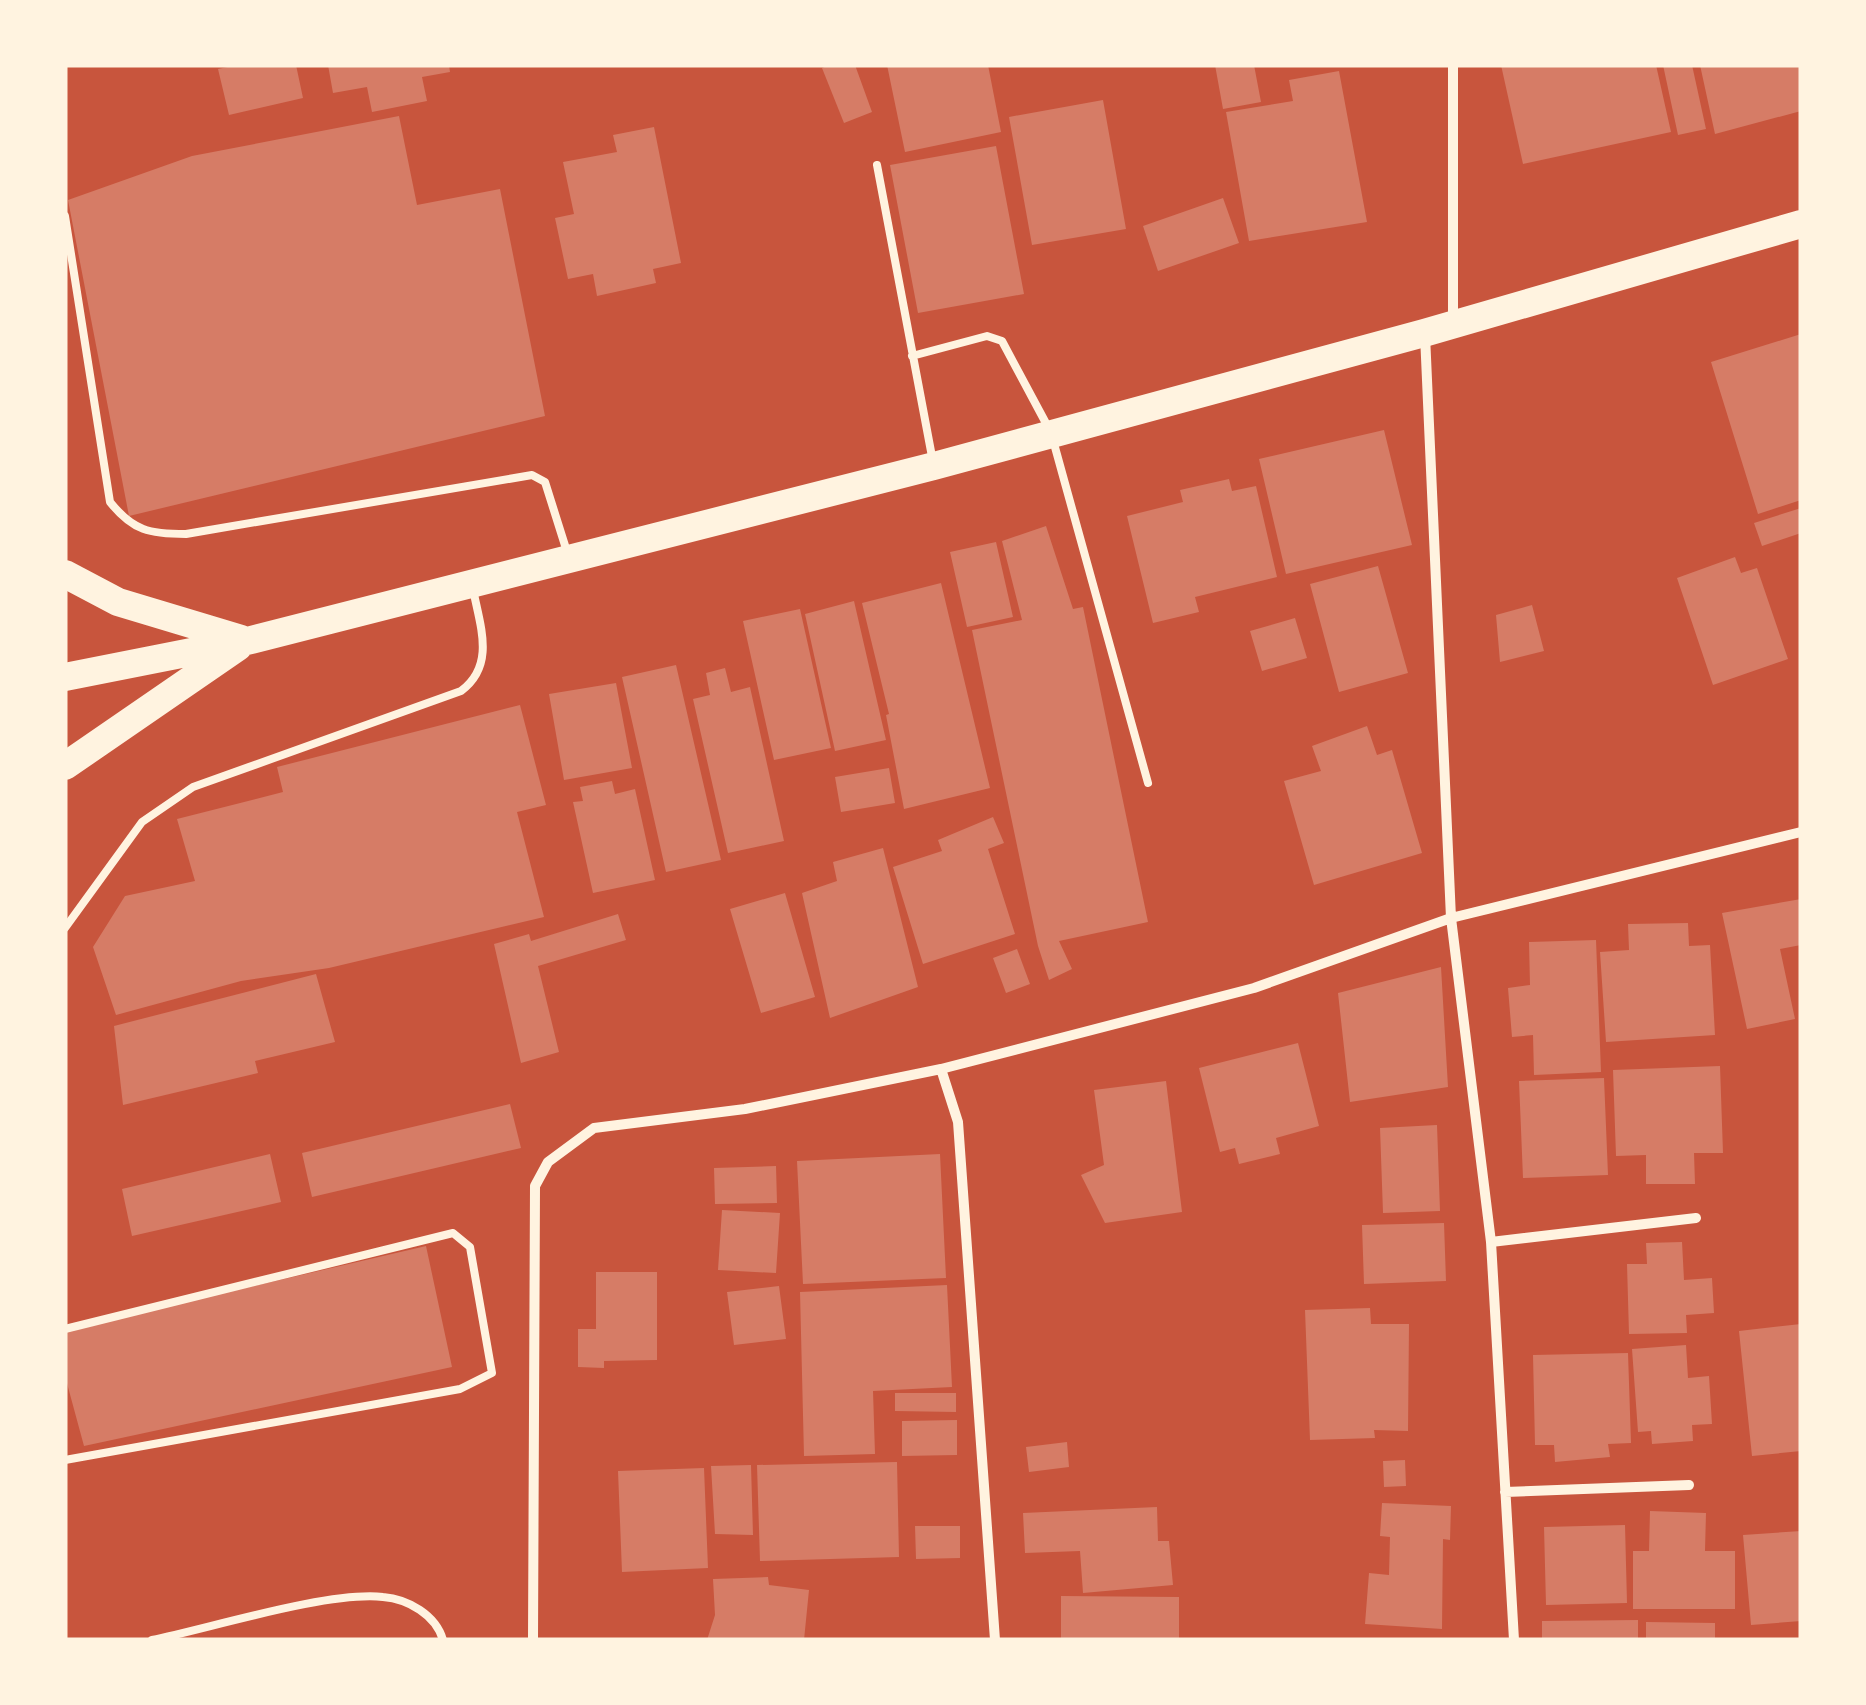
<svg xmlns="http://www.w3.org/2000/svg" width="1866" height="1705" font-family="'Archivo Narrow',sans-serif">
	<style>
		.building { fill: #d67c66 }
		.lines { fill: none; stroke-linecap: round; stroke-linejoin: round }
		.service { stroke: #fff3e0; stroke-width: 8 }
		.minor { stroke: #fff3e0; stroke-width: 10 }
		.trunk { stroke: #fff3e0; stroke-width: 28 }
	</style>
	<rect width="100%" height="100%" fill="#c8553d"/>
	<!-- building -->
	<path class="building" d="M237 65H296L303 98 229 115 218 69Z
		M328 65H449L450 72 422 77 427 101 372 112 367 87 333 93Z
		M829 65H855L872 112 844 123 822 68Z
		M887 65H988L1001 132 905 152Z
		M1215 65H1254L1261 102 1223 109Z
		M1501 65H1656L1671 132 1523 164Z
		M1663 65H1692L1706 129 1678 135Z
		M1700 65H1801V111L1715 134Z
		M1339 71 1367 222 1249 241 1226 112 1293 101 1289 80Z
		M1103 100 1126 229 1032 245 1009 117Z
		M399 116 417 205 500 189 545 416 129 516 68 200 192 156Z
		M654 127 681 263 653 269 656 283 597 296 593 274 568 279 555 218 574 214 563 162 617 152 613 135Z
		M996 146 1024 294 918 313 890 165Z
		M1223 198 1239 243 1158 271 1143 226Z
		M1801 334V500L1758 514 1711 362Z
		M1384 430 1412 545 1286 574 1259 459Z
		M1229 479 1232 491 1256 486 1277 577 1195 597 1199 612 1153 623 1127 516 1183 502 1180 490Z
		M1801 508V533L1762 546 1754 523Z
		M1046 526 1073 609 1083 607 1148 922 1059 941 1072 969 1049 980 1038 946 972 630 1022 620 1002 541Z
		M996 542 1013 617 967 627 950 552Z
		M1735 557 1741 573 1757 568 1788 659 1713 685 1677 578Z
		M1378 566 1408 673 1339 692 1310 584Z
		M941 583 990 788 904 809 886 715 889 714 862 603Z
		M854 601 886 740 835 751 805 614Z
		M1532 605 1544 651 1500 662 1496 615Z
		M800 609 831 748 774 760 743 621Z
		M1295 618 1307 658 1262 671 1250 631Z
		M676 665 721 860 666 872 622 677Z
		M725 668 731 692 750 687 784 841 728 853 693 699 710 695 706 673Z
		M616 683 632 768 564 780 549 694Z
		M520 705 546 805 517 812 544 917 329 968 241 981 116 1015 93 947 125 896 195 881 177 819 283 792 277 767Z
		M1367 726 1377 755 1392 750 1422 853 1314 885 1284 781 1321 771 1312 746Z
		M889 768 895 803 841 812 835 777Z
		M612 781 615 794 635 789 655 880 593 893 573 802 583 801 580 787Z
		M993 817 1004 843 988 849 1015 934 923 964 893 867 942 851 938 840Z
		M883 848 918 987 830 1018 802 893 837 881 833 862Z
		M785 893 815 997 761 1013 730 909Z
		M1801 899V945L1780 949 1795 1019 1747 1029 1722 913Z
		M618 914 626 940 538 966 559 1052 521 1063 494 944 529 934 531 941Z
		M1688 923 1689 946 1710 945 1715 1035 1606 1042 1600 952 1629 950 1628 924Z
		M1596 940 1601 1072 1534 1075 1533 1035 1512 1037 1508 988 1530 985 1529 942Z
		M1017 949 1030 984 1006 993 993 958Z
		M1441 967 1448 1087 1350 1102 1338 993Z
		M316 974 335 1042 255 1061 258 1073 123 1105 114 1026Z
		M1298 1043 1319 1126 1276 1138 1280 1154 1239 1164 1235 1148 1220 1152 1199 1068Z
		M1720 1066 1723 1153H1694L1695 1184H1646V1155L1616 1156 1613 1070Z
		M1604 1078 1608 1175 1523 1178 1519 1081Z
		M1166 1081 1182 1212 1105 1223 1081 1175 1104 1165 1094 1090Z
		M510 1104 521 1148 312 1197 302 1153Z
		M1437 1125 1440 1211 1383 1213 1380 1128Z
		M270 1154 281 1202 132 1236 122 1189Z
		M940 1154 946 1278 803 1284 797 1161Z
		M776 1166 777 1203 715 1204 714 1168Z
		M722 1210 780 1213 776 1273 718 1270Z
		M1444 1223 1446 1281 1364 1284 1362 1225Z
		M1682 1242 1684 1280 1712 1278 1714 1313 1686 1315 1687 1333 1629 1334 1627 1264H1647L1646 1243Z
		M426 1246 452 1367 84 1446 65 1376V1330Z
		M596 1272H657V1360L604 1361V1368L578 1367V1329H596Z
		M947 1285 952 1387 873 1391 875 1454 804 1456 800 1292Z
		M779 1286 786 1339 734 1345 727 1292Z
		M1370 1308 1371 1324H1409L1408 1431 1374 1430 1375 1438 1310 1440 1305 1310Z
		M1801 1324V1451L1752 1456 1739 1331Z
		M1686 1345 1688 1378 1709 1376 1712 1424 1692 1425 1693 1441 1652 1444 1651 1431 1638 1432 1632 1349Z
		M1628 1353 1631 1443 1608 1444 1610 1457 1555 1462 1554 1445H1535L1533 1355Z
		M895 1393H956V1412L895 1411Z
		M957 1420V1455L902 1456V1421Z
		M1067 1442 1069 1467 1029 1472 1026 1447Z
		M1405 1460 1406 1486 1384 1487 1383 1461Z
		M897 1462 899 1557 760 1561 757 1465Z
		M751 1465 753 1535 715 1534 711 1466Z
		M704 1468 708 1568 622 1572 618 1471Z
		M1382 1503 1451 1506 1450 1540 1443 1539 1442 1629 1365 1624 1369 1573 1389 1575 1390 1537 1380 1536Z
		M1157 1507 1158 1541H1169L1173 1585 1083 1593 1080 1551 1025 1553 1023 1513Z
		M1650 1511 1706 1513 1705 1551H1735V1609H1633V1551H1649Z
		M1625 1525 1627 1603 1546 1605 1544 1527Z
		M915 1526H960V1558L916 1559Z
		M1801 1531V1621L1751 1625 1743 1535Z
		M768 1577 769 1585 809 1590 804 1640H707L715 1615 713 1579Z
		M1061 1596 1179 1597V1640H1061Z
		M1638 1620V1640H1542V1621Z
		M1646 1622 1715 1623V1640H1646Z"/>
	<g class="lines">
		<!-- service -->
		<path class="service" d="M877 165 933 462
			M65 216 110 502C133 531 150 534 186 534L532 475 545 482 568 555
			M912 356 987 336 1002 341 1048 427
			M1053 440 1148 783
			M65 928 142 822 193 787 461 691C496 665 480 626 473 589
			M65 1329 453 1233 470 1247 492 1373 460 1389 65 1460
			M152 1640C211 1628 328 1591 383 1597 408 1599 436 1615 443 1640"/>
		<!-- minor -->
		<path class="minor" d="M1453 65V324
			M1425 335 1451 918 1491 1242 1514 1640
			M941 1069 1254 988 1451 918 1801 832
			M1491 1242 1696 1218
			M1505 1492 1689 1485
			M533 1640 535 1186 548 1162 594 1128 745 1109 941 1069 958 1122 995 1640"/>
		<!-- trunk -->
		<path class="trunk" d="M65 574 118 602 241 639
			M65 677 247 641 934 466 1424 333 1801 224
			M65 766 238 647"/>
	</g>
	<!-- border -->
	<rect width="1866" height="1705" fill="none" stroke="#fff3e0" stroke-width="135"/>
</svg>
